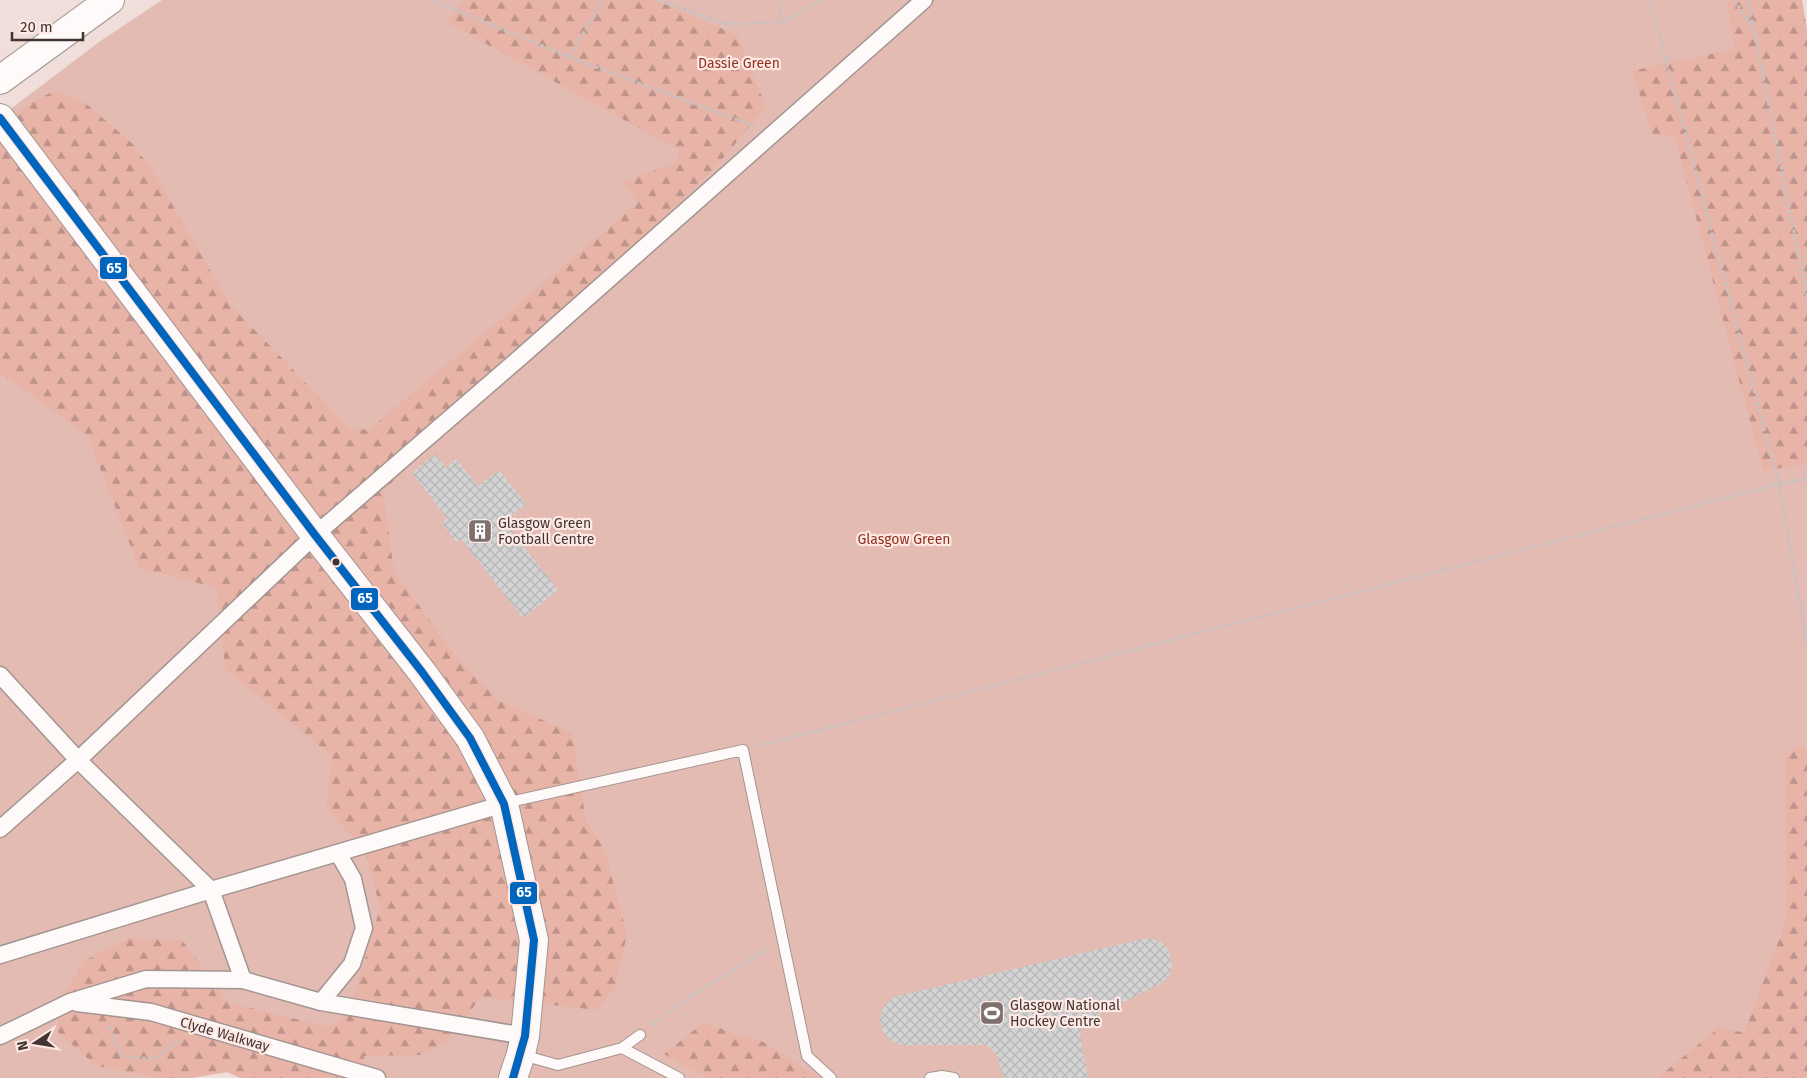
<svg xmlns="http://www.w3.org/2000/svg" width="1807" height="1078" font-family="'Fira Sans',sans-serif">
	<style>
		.green { fill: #e3bbb2 }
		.forest { fill: url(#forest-firs) }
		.building { fill: url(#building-cross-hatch) }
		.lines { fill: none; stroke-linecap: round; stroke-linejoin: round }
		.service-casing { stroke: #a39592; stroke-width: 12 }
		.pedestrian-casing { stroke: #a39592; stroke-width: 19 }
		.primary-casing { stroke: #a39592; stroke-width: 30 }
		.path { stroke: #c8c1c0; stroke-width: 3; stroke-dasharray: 4 2.5; stroke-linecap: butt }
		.service { stroke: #fdfaf9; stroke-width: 10 }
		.pedestrian { stroke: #fdfaf9; stroke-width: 16 }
		.primary { stroke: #fdfaf9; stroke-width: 28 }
		.bus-1-casing { stroke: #fee9e4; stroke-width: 11 }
		.bus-1 { stroke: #0065bd; stroke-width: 8 }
		.bus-dot { fill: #413431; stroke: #fee9e4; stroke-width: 2 }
		.labels { text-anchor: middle; stroke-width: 4.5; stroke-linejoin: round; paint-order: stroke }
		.park-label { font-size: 14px; fill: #92311f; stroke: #fee9e4 }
		.poi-label { font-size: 14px; fill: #413431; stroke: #fee9e4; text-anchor: start }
		.street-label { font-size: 14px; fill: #413431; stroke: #fee9e4 }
		.line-badge { stroke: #fee9e4; stroke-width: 2 }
		.badge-label { font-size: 14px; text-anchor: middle; font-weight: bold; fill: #fff }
	</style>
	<defs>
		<pattern id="forest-firs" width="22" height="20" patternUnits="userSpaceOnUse" patternTransform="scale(1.25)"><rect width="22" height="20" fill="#e9b4a8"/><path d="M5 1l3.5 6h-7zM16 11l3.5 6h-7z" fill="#be9389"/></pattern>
		<pattern id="building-cross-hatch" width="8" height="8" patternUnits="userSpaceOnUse" patternTransform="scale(1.25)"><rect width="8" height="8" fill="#d4d3d3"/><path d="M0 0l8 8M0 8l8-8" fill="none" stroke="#b7b6b6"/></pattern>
	</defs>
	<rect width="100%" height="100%" fill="#f0deda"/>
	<!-- green -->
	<path class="green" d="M162 0H1802L1807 30V1078H244L227 1072 193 1078H0V117L99 42Z"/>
	<!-- forest -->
	<path class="forest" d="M463 0H656L737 35 766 107 713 170 383 491 394 571 457 658 499 701 572 733 586 821 604 848 627 934 615 988 597 1010 481 997 447 1041 421 1055 364 1056 365 1078H240L227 1072 184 1078H161L96 1066 58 1032V1004L84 961 130 938 182 940 230 1003 329 1027 350 1010 380 908 365 850 326 809 332 756 225 669 217 588 139 568 87 435 0 373V128C17 109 34 100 57 90L84 102 133 144 154 173 232 307 352 430 370 429 638 203 622 182 676 163 679 150 448 23Z
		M1727 0H1802L1807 30V464L1763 471 1675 138 1652 134 1632 71 1734 49Z
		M1798 747 1807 748V1078H1657L1720 1027 1744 1033 1787 918 1785 758Z
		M703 1023 766 1043 819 1078H706L664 1054Z"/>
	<!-- building -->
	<path class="building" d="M435 454 446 468 456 459 478 486 499 470 526 504 504 521 558 590 523 618 461 539 457 543 442 523 447 518 412 473Z
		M1147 938 1161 942 1169 951 1172 965 1169 976 1160 984 1084 1022 1080 1035 1088 1078H1004L996 1054 987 1045H902L891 1041 883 1032 880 1019 883 1007 894 997Z"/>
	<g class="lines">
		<defs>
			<path id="service" d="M505 803 743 750 807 1056 831 1078
				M622 1048 679 1078
				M522 1055 558 1065 622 1048 640 1035
				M930 1078 942 1076 954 1078"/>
			<path id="pedestrian" d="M0 675 78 760 211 890 243 980
				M0 829 78 760 315 535 523 355 924 0
				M0 955 211 890 504 804
				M321 1002 352 964 364 928 353 879 338 853
				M77 1003 151 1012 377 1078
				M0 1036 70 1002 146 979 243 980 321 1002 525 1036"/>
			<path id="primary" d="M0 80 110 0
				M0 118 315 535 422 672 470 738 504 804 534 940 525 1036 521 1054 513 1078"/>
		</defs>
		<!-- service casing -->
		<use href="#service" class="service-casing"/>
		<!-- pedestrian casing -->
		<use href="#pedestrian" class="pedestrian-casing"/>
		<!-- primary casing -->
		<use href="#primary" class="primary-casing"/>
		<!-- path -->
		<path class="path" d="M432 0 569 57 754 126
			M658 0 725 24 783 22 821 0
			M778 0 783 22
			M1650 0 1779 484 1807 645
			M1734 0 1752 26
			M1748 0 1807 297
			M569 57 603 0
			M758 746 1779 484 1807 479
			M652 1025 686 999 768 949
			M109 1027 122 1056 153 1059 178 1041"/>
		<!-- service -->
		<use href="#service" class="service"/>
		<!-- pedestrian -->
		<use href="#pedestrian" class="pedestrian"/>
		<!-- primary -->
		<use href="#primary" class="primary"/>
		<defs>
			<path id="bus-1" d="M0 118 315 535 422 672 470 738 504 804 534 940 525 1036 513 1078"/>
		</defs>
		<!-- bus-1 casing -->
		<use href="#bus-1" class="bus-1-casing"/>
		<!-- bus-1 -->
		<use href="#bus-1" class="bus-1"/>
	</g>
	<!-- icons -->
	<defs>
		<symbol id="building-square" viewBox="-11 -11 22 22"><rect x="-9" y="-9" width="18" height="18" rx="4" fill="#7e706c" stroke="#fee9e4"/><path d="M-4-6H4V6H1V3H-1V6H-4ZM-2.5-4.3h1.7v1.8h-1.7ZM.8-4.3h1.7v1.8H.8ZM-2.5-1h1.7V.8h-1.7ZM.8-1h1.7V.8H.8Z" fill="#fff"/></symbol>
		<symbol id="stadium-square" viewBox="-11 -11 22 22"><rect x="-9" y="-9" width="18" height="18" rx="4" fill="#7e706c" stroke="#fee9e4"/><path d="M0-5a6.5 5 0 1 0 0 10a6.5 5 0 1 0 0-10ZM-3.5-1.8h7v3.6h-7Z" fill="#fff"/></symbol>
	</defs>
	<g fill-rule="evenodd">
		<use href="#building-square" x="466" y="517" width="28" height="28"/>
		<use href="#stadium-square" x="978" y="999" width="28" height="28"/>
	</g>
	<!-- markers -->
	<circle class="bus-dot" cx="336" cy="562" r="4.5"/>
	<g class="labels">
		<!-- park labels -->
		<g class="park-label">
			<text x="739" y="68">Dassie Green</text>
			<text x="904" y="544">Glasgow Green</text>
		</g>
		<!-- poi labels -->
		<g class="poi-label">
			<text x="498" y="528">Glasgow Green<tspan x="498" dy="16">Football Centre</tspan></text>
			<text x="1010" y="1010">Glasgow National<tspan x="1010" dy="16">Hockey Centre</tspan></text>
		</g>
		<!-- street labels -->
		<g class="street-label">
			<text transform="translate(225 1034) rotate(16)" y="5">Clyde Walkway</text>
		</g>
	</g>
	<g class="line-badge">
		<rect x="99" y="256" width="29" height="24" rx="5" fill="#0065bd"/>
		<rect x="350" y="587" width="29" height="24" rx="5" fill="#0065bd"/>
		<rect x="509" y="881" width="29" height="24" rx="5" fill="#0065bd"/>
	</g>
	<g class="badge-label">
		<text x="114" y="273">65</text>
		<text x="365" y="603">65</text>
		<text x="524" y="897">65</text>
	</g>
	<!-- north arrow -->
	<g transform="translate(35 1043) rotate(258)" stroke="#fee9e4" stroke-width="4" paint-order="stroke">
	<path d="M0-4L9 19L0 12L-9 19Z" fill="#413431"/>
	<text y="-8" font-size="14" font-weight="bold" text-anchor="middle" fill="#413431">N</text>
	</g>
	<!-- scale -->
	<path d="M12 32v8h71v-8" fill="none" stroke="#413431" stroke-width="2.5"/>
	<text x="20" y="32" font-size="15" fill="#413431" stroke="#fee9e4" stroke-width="4" paint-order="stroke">20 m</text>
</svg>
